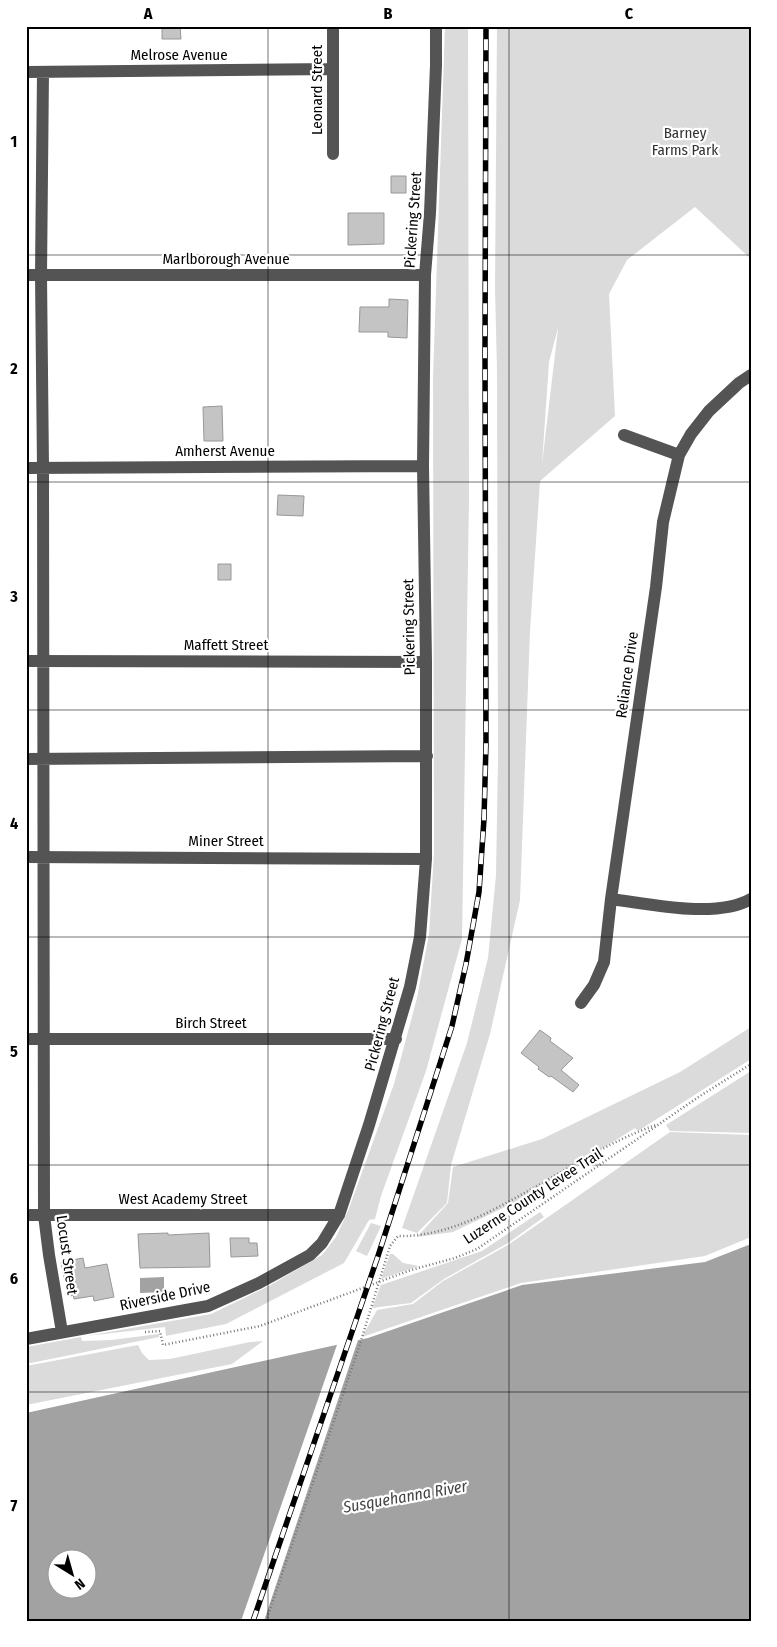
<svg xmlns="http://www.w3.org/2000/svg" width="777" height="1647" font-family="'Fira Sans Condensed',sans-serif">
	<style>
		.green { fill: #dbdbdb; fill-rule: evenodd }
		.water { fill: #a2a2a2; fill-rule: evenodd }
		.pier { fill: #fff }
		.building { fill: #c4c4c4; stroke: #989898 }
		.lines { fill: none; stroke-linecap: round; stroke-linejoin: round }
		.path { stroke: #767676; stroke-width: 2.5; stroke-dasharray: 1 2.5; stroke-linecap: butt }
		.minor { stroke: #545454; stroke-width: 12 }
		.rail-casing { stroke: #000; stroke-width: 5.5 }
		.rail { stroke: #fff; stroke-width: 4; stroke-dasharray: 11; stroke-linecap: butt }
		.grid { fill: none; stroke: #000; stroke-width: 1; stroke-opacity: 0.55 }
		.labels { text-anchor: middle; stroke-width: 4.5; stroke-linejoin: round; paint-order: stroke }
		.street-label { font-size: 15px; fill: #000; stroke: #fff }
		.park-label { font-size: 15px; fill: #323232; stroke: #fff }
		.water-label { font-size: 16px; font-style: italic; fill: #434343; stroke: #fff }
		.neatline { fill: none; stroke: #000; stroke-width: 2 }
		.grid-label { font-size: 16px; text-anchor: middle; font-weight: bold; fill: #000 }
	</style>
	<rect width="100%" height="100%" fill="#fff"/>
	<!-- green -->
	<path class="green" d="M445 26H468L469 499 462 939 426 1071 381 1196 375 1219 369 1220 344 1263 226 1324 166 1336 165 1327 86 1336 211 1314 267 1287 322 1255 336 1237 348 1211 394 1084 417 998 429 934 434 853 433 378Z
		M497 26H751V259L695 207 627 260 609 294 615 416 540 481 530 631 520 900 490 1034 451 1165 447 1203 417 1233 402 1228 467 1043 488 958 496 875 498 759 497 370 495 289ZM558 328V329L542 464 549 362Z
		M751 1027V1059L638 1131 635 1128 522 1199 453 1232 417 1237 448 1203 453 1167 542 1139 680 1072Z
		M751 1071V1133L670 1131 666 1125Z
		M670 1132 751 1135V1237L705 1256 521 1283 362 1337 377 1310 413 1304 443 1281 508 1245Z
		M540 1212 544 1217 508 1243 444 1279 411 1303 372 1308 381 1285 482 1251Z
		M371 1223 381 1226 367 1256 356 1251Z
		M390 1254H393L403 1263 419 1266 381 1279Z
		M159 1334V1337L26 1364V1347L81 1337 82 1341 111 1340Z
		M263 1341 232 1364 26 1405V1366L138 1345 142 1353 149 1360 170 1359 250 1342Z"/>
	<!-- water -->
	<path class="water" d="M751 1244V1621H26V1413L368 1338 522 1285 705 1262ZM58 1560H88V1590H58Z
		M164 1277V1292L140 1293V1278Z"/>
	<!-- pier -->
	<path class="pier" d="M359 1337 264 1621H241L338 1342Z"/>
	<!-- building -->
	<path class="building" d="M162 26H180L181 39H162Z
		M391 176H406V193H391Z
		M348 213H384V244L348 245Z
		M389 299 408 300 407 338 388 337V332H359L360 307H389Z
		M222 406 223 441H204L203 407Z
		M278 495 304 496 303 516 277 515Z
		M218 564H231V580H218Z
		M540 1030 551 1038 550 1041 573 1058 561 1070 579 1085 573 1092 551 1076 549 1077 538 1069 539 1067 521 1053Z
		M168 1233V1235L209 1233 210 1267 140 1268 138 1234Z
		M230 1238H249V1243H257L258 1256 231 1257Z
		M83 1258 85 1268 107 1264 114 1297 94 1301 93 1296 74 1299 73 1295 71 1296 68 1281 65 1282 61 1262Z"/>
	<g class="lines">
		<!-- path -->
		<path class="path" d="M145 1332 160 1331 163 1345 260 1326 411 1270 455 1258 477 1249 700 1096 751 1064
			M266 1621 360 1344 390 1246 398 1236C441 1237 481 1217 517 1197 562 1173 607 1142 656 1125"/>
		<!-- minor -->
		<path class="minor" d="M333 26V154
			M26 72 333 69
			M43 72 41 275 43 468 44 1215 49 1255 62 1332
			M26 275H425
			M624 435 679 455
			M26 468 423 466
			M26 661 426 662
			M26 759 427 756
			M26 857 426 859
			M611 899C650 904 716 919 751 899
			M581 1003 594 985 604 962 611 899 656 587 663 522 679 455 691 434 709 411 739 383 751 375
			M26 1039H396
			M26 1215H339
			M26 1339 208 1306 259 1283 310 1255 322 1243 339 1215 369 1125 410 987 420 937 426 859V662L423 466 425 275 430 213 436 65V26"/>
		<defs>
			<path id="rail" d="M253 1621 378 1256 452 1026 466 964 479 892 484 819 486 744 485 353 486 26"/>
		</defs>
		<!-- rail casing -->
		<use href="#rail" class="rail-casing"/>
		<!-- rail -->
		<use href="#rail" class="rail"/>
	</g>
	<!-- grid -->
	<path class="grid" d="M268 26V1621M509 26V1621M26 255H751M26 482H751M26 710H751M26 937H751M26 1165H751M26 1392H751"/>
	<g class="labels">
		<!-- street labels -->
		<g class="street-label">
			<text x="179" y="60">Melrose Avenue</text>
			<text transform="translate(317 90) rotate(-90)" y="5">Leonard Street</text>
			<text transform="translate(413 220) rotate(-86)" y="5">Pickering Street</text>
			<text x="226" y="264">Marlborough Avenue</text>
			<text x="225" y="456">Amherst Avenue</text>
			<text transform="translate(409 627) rotate(-91)" y="5">Pickering Street</text>
			<text x="226" y="650">Maffett Street</text>
			<text transform="translate(627 675) rotate(-82)" y="5">Reliance Drive</text>
			<text x="226" y="846">Miner Street</text>
			<text x="211" y="1028">Birch Street</text>
			<text transform="translate(382 1024) rotate(-75)" y="5">Pickering Street</text>
			<text transform="translate(533 1196) rotate(-33)" y="5">Luzerne County Levee Trail</text>
			<text x="183" y="1204">West Academy Street</text>
			<text transform="translate(67 1255) rotate(82)" y="5">Locust Street</text>
			<text transform="translate(165 1296) rotate(-12)" y="5">Riverside Drive</text>
		</g>
		<!-- park labels -->
		<g class="park-label">
			<text x="685" y="138">Barney<tspan x="685" dy="17">Farms Park</tspan></text>
		</g>
		<!-- water labels -->
		<g class="water-label">
			<text transform="translate(405 1496) rotate(-10)" y="6">Susquehanna River</text>
		</g>
	</g>
	<!-- border -->
	<rect width="777" height="1647" fill="none" stroke="#ffffff" stroke-width="55"/>
	<!-- north arrow -->
	<g transform="translate(72 1574) rotate(143)"><circle r="24" fill="#ffffff" stroke="#999999"/>
	<path d="M0-4L9 19L0 12L-9 19Z" fill="#000000"/>
	<text y="-8" font-size="14" font-weight="bold" text-anchor="middle" fill="#000000">N</text>
	</g>
	<rect x="28" y="28" width="722" height="1592" class="neatline"/>
	<g class="grid-label">
		<text x="148" y="19">A</text>
		<text x="388" y="19">B</text>
		<text x="629" y="19">C</text>
		<text x="14" y="147">1</text>
		<text x="14" y="374">2</text>
		<text x="14" y="602">3</text>
		<text x="14" y="829">4</text>
		<text x="14" y="1057">5</text>
		<text x="14" y="1284">6</text>
		<text x="14" y="1511">7</text>
	</g>
</svg>
